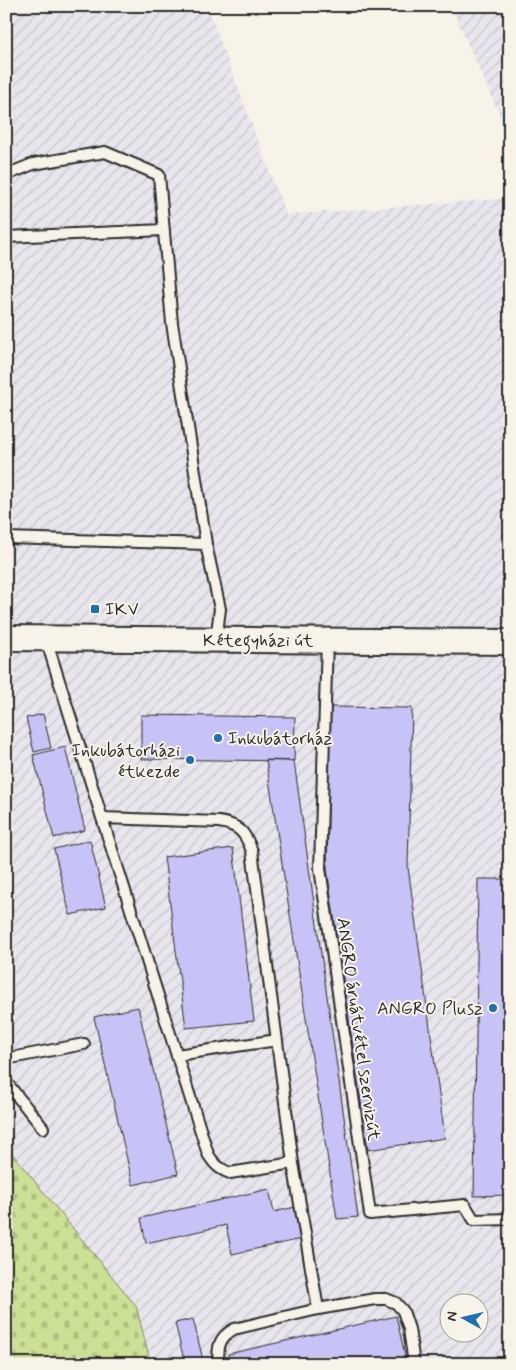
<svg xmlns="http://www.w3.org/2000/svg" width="516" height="1370" font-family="Mynerve,sans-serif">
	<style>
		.industrial { fill: url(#industrial-furrows); fill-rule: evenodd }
		.cemetery { fill: url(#cemetery-stones); stroke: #7c8660 }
		.building { fill: #c7c3f6; stroke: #2b2b2b }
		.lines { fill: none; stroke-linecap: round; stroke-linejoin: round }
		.service-casing { stroke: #2b2b2b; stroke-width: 14 }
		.tertiary-casing { stroke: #2b2b2b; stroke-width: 28 }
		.service { stroke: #f7f3e8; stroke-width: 10 }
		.tertiary { stroke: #f7f3e8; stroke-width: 24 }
		.poi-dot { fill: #1f6fb2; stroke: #f7f3e8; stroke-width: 2 }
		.labels { text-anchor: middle; stroke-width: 4; stroke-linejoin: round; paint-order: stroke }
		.poi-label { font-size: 18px; fill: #2b2b2b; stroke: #f7f3e8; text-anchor: start }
		.street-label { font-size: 18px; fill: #2b2b2b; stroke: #f7f3e8 }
	</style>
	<defs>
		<pattern id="industrial-furrows" width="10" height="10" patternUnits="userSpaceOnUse" patternTransform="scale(1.25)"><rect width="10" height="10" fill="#e9e5ec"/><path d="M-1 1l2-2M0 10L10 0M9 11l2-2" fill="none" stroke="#c8c5cb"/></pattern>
		<pattern id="cemetery-stones" width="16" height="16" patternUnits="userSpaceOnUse" patternTransform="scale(1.25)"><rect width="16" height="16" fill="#cce095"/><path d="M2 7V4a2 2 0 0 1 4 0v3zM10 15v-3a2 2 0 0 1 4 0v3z" fill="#afc081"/></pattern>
	</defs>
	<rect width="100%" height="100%" fill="#f7f3e8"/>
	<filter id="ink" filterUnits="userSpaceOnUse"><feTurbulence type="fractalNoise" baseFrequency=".02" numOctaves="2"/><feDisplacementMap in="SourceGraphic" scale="10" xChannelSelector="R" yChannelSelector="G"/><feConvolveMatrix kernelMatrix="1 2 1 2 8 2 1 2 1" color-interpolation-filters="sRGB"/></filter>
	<g filter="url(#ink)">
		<!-- industrial -->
		<path class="industrial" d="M6 6H207L286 215 510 198V1364H151L136 1306 6 1146ZM448 1302H478V1332H448Z
			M451 6H510V138Z"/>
		<!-- cemetery -->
		<path class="cemetery" d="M6 1146 136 1306 151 1364H6Z"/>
		<!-- building -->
		<path class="building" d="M330 707 412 708 408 867 445 1138 368 1150 327 869Z
			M43 714 51 748 34 752 26 718Z
			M141 715 295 717 294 761 141 759Z
			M65 747 85 830 54 838 33 755Z
			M266 760 294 761 358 1217 337 1219Z
			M90 840 106 907 70 915 54 849Z
			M233 848 254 1021 186 1028 164 857Z
			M478 879H510V1195L474 1196Z
			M138 1007 178 1174 133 1185 94 1017Z
			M269 1189 274 1212 295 1207 302 1239 232 1254 226 1225 146 1243 141 1218Z
			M396 1316 407 1364H231L228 1354Z
			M193 1319 204 1364H185L175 1323Z"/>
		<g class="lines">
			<defs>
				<path id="service" d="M6 175 33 164 105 152 159 175 172 323 206 544 220 609 216 640
					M6 237 164 230
					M6 538 206 544
					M46 639 102 818 208 1154C214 1164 219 1169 230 1173L293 1163
					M327 640 320 868 370 1214 465 1205 474 1220 510 1219
					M102 818 219 822C239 825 245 832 252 851L293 1163 318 1309
					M177 1055 277 1040
					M6 1059 84 1044
					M6 1082 43 1128
					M218 1364C218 1347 218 1338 234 1329L318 1309 375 1299H386L396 1303 403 1311 409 1329 414 1364"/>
				<path id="tertiary" d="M6 638 510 642"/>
			</defs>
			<!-- service casing -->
			<use href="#service" class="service-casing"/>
			<!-- tertiary casing -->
			<use href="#tertiary" class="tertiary-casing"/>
			<!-- service -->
			<use href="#service" class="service"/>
			<!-- tertiary -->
			<use href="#tertiary" class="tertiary"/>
		</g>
	</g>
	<!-- markers -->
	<g class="poi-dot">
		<rect x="90" y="604" width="10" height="10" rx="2.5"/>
		<circle cx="218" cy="738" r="5"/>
		<circle cx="190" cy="760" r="5"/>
		<circle cx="493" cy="1008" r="5"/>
	</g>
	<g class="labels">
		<!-- poi labels -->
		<g class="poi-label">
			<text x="105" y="615">IKV</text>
			<text x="228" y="744">Inkubátorház</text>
			<text x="180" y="756" text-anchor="end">Inkubátorházi<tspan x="180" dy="21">étkezde</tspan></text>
			<text x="483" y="1014" text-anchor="end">ANGRO Plusz</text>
		</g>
		<!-- street labels -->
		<g class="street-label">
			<text x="258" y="646">Kétegyházi út</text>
			<text transform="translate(359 1029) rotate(82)" y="6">ANGRO áruátvétel szervizút</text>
		</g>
	</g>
	<!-- margin -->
	<rect width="516" height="1370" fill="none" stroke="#f7f3e8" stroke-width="25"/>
	<rect x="12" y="12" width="491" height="1345" fill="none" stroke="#2b2b2b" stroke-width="2" filter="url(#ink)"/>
	<!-- north arrow -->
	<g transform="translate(464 1318) rotate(278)"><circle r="24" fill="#f7f3e8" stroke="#a5a39c"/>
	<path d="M0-4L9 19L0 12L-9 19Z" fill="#1f6fb2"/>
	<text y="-8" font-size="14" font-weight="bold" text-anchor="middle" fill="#2b2b2b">N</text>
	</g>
</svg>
